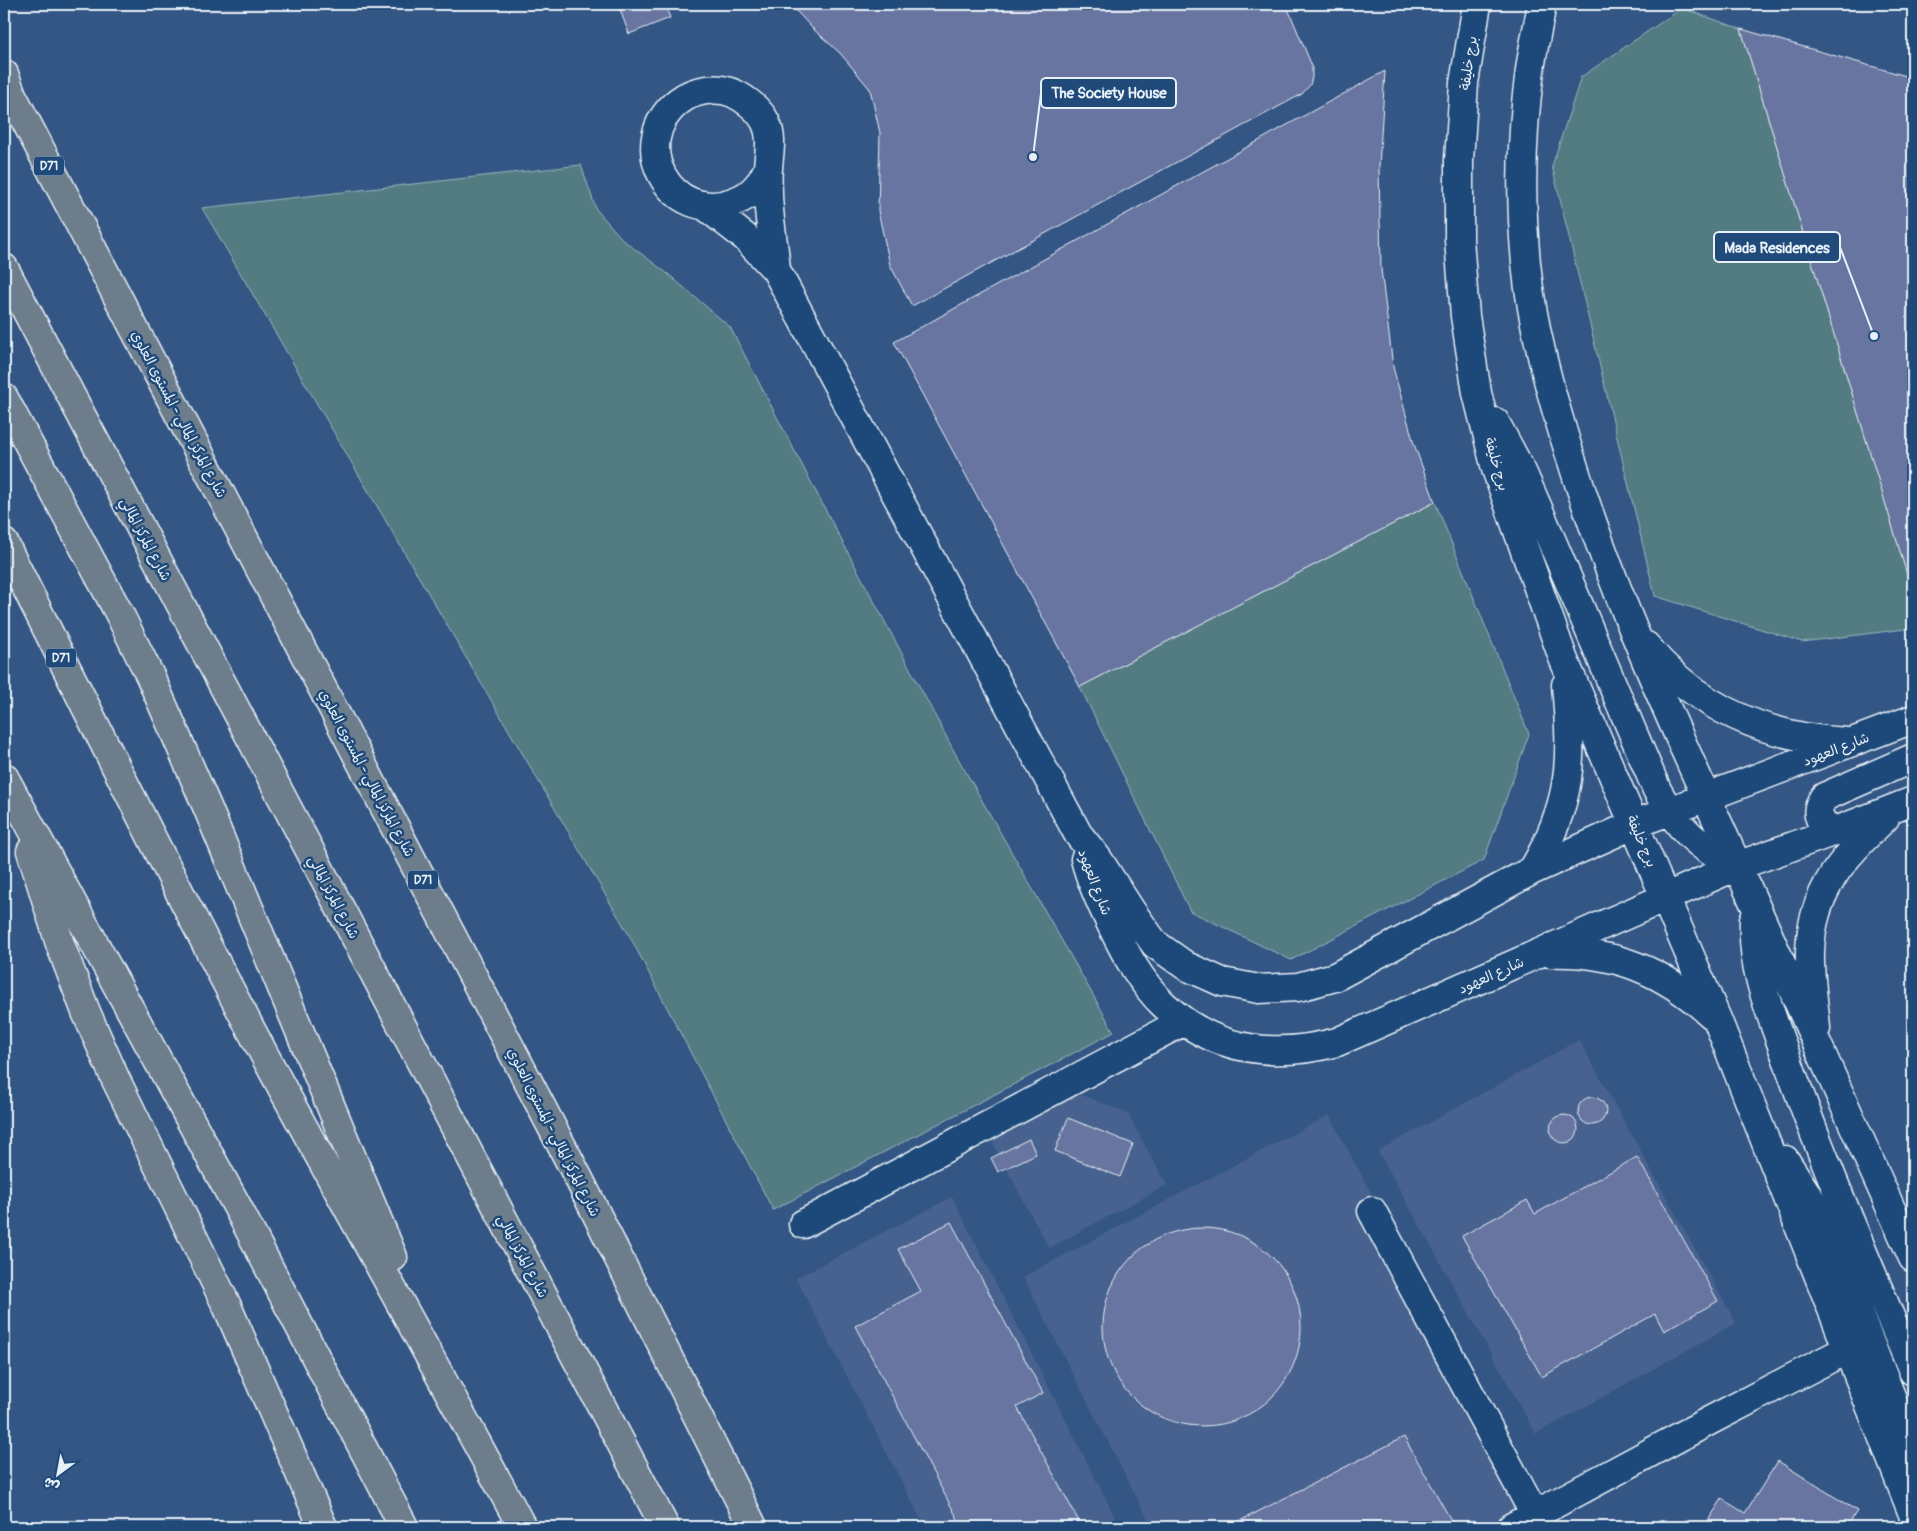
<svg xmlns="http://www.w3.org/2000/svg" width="1917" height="1531" font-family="Pangolin,'Playpen Sans Arabic',sans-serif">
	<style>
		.built { fill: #47628f }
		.green { fill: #527b82; stroke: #9db6bd }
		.building { fill: #6875a0; stroke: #e8f1f8 }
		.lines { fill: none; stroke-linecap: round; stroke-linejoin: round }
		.minor-casing { stroke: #e8f1f8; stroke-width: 31 }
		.major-casing { stroke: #e8f1f8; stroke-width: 31 }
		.highway-casing { stroke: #e8f1f8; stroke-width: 31 }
		.minor { stroke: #1f4a7a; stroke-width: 28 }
		.major { stroke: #6d7d8c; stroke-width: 28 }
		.highway { stroke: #6d7d8c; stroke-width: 28 }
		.labels { text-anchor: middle; stroke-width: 5; stroke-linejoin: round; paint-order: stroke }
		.shield { fill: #1f4a7a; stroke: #acbfd2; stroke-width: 1 }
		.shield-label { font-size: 12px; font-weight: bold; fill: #e8f1f8 }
		.street-label { font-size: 14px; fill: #e8f1f8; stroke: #1f4a7a }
		.leader { fill: none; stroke: #e8f1f8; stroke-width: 2 }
		.callout-dot { fill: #e8f1f8; stroke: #1f4a7a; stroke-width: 2 }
		.callout { fill: #1f4a7a; stroke: #e8f1f8; stroke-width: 2 }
		.callout-label { font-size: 15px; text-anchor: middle; font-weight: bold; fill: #e8f1f8 }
	</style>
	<rect width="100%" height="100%" fill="#345685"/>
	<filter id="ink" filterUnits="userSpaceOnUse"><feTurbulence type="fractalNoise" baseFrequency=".02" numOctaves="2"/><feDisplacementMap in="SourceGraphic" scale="10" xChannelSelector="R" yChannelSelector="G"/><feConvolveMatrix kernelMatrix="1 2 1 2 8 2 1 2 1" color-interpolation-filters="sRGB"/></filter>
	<g filter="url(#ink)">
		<!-- built -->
		<path class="built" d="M1579 1040 1736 1323 1536 1434 1378 1151Z
			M1042 1079 1127 1113 1167 1185 1049 1248 977 1114Z
			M1329 1115 1536 1500 1483 1527H1152L1023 1277Z
			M952 1197 1120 1527H925L796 1278Z"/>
		<!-- green -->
		<path class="green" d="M1682 8 1741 29 1913 594V628L1802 642 1655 596 1552 166 1581 77Z
			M581 165 596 209 623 240 668 274 730 327 836 530 955 753 1114 1032 773 1210 629 935 202 208Z
			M1435 502 1529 734 1484 860 1291 960 1190 911 1080 687Z"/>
		<!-- building -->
		<path class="building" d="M627 4H665L670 18 629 34 619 7Z
			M790 4H1286L1312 66V77L1310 85 1302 94 912 306 890 265 878 211 880 133 870 89 840 53 812 28Z
			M1741 29 1913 78V594Z
			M1385 71 1379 167 1381 269 1393 367 1414 444 1435 502 1080 687 894 342Z
			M1578 1111a14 14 0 1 1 28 0a14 14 0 1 1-28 0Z
			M1550 1129a14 14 0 1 1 28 0a14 14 0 1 1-28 0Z
			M1068 1118 1133 1144 1120 1177 1055 1151Z
			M1029 1139 1036 1154 998 1172 991 1158Z
			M1637 1157 1718 1301 1664 1331 1655 1314 1542 1377 1462 1236 1527 1200 1535 1214Z
			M951 1222 1043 1393 1017 1407 1082 1527H962L855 1326 921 1291 898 1249Z
			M1103 1327a99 99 0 1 1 198 0a99 99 0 1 1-198 0Z
			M1404 1437 1452 1522 1442 1527H1228Z
			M1778 1461 1857 1511 1847 1527H1704L1722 1499 1745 1513Z"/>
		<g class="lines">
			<defs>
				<path id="minor" d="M1477 4 1464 83 1459 160V239L1465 316 1477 393 1496 469 1563 658 1717 1019 1913 1514
					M1542 4C1538 26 1533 48 1530 70 1521 134 1520 199 1526 263 1532 327 1550 391 1569 452 1613 595 1676 731 1738 867 1797 997 1854 1128 1913 1258
					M768 169C765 174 762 181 758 185 752 193 742 199 733 202 671 225 625 143 679 101 693 90 716 86 733 93 746 99 760 110 766 123 773 138 769 152 768 168 767 177 768 186 768 195 769 220 774 245 776 270
					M704 205 745 237 776 270 1078 834 1098 859 1132 912 1155 944 1186 966 1222 982 1259 989 1298 987 1335 977 1533 870 1635 824 1913 719
					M1495 422 1522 472 1540 513 1657 790C1677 828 1699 848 1737 866
					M1646 646C1697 708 1767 738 1847 742
					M1838 830C1819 826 1813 813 1824 797L1913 758
					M1085 859C1091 882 1101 904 1112 926 1125 953 1141 983 1164 1005 1213 1051 1274 1059 1337 1042L1737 866 1838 830 1913 801
					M1533 870C1572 802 1573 761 1566 685
					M1754 920C1751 969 1771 1014 1787 1059 1824 1165 1870 1268 1913 1371
					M1550 953C1615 951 1664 971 1712 1015
					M1816 1028C1814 1003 1809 976 1810 951 1812 891 1843 857 1885 818
					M1785 1160 1814 1205 1825 1229 1913 1452
					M1372 1211 1529 1504 1537 1513
					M803 1224 1184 1021
					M1512 1527 1709 1421 1848 1349"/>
				<path id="major" d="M4 268 665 1527
					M4 398 119 613 151 678 208 809 393 1257
					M4 543C95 725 185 907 281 1086 361 1233 443 1379 522 1527"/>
				<path id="highway" d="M4 74 12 95 578 1177 753 1527
					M4 777 238 1208 404 1527
					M31 851 60 944 86 1012 115 1078 227 1306 323 1527"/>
			</defs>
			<!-- minor casing -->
			<use href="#minor" class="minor-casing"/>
			<!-- major casing -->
			<use href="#major" class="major-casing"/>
			<!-- highway casing -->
			<use href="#highway" class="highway-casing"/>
			<!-- minor -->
			<use href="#minor" class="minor"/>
			<!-- major -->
			<use href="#major" class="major"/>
			<!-- highway -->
			<use href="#highway" class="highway"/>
		</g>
	</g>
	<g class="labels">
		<!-- shield labels -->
		<g class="shield">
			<rect x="34" y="156.5" width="30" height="19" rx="4"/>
			<rect x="46" y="648.5" width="30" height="19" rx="4"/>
			<rect x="408" y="870.5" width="30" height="19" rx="4"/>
		</g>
		<g class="shield-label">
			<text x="49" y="170">D71</text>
			<text x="61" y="662">D71</text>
			<text x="423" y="884">D71</text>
		</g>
		<!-- street labels -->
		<g class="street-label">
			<text transform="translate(1468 63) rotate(-82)" y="5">برج خليفة</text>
			<text transform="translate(179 414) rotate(62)" y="5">شارع المركز المالي - المستوى العلوي</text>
			<text transform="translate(1497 464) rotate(74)" y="5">برج خليفة</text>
			<text transform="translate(146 539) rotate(62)" y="5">شارع المركز المالي</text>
			<text transform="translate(1836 749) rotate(-21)" y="5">شارع العهود</text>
			<text transform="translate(367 773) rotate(62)" y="5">شارع المركز المالي - المستوى العلوي</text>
			<text transform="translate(1642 841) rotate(67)" y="5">برج خليفة</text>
			<text transform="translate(1095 882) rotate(69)" y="5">شارع العهود</text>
			<text transform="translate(334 897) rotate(62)" y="5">شارع المركز المالي</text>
			<text transform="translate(1491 975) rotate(-24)" y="5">شارع العهود</text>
			<text transform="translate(554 1132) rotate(63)" y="5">شارع المركز المالي - المستوى العلوي</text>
			<text transform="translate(523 1256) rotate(62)" y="5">شارع المركز المالي</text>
		</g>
	</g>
	<!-- callouts -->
	<path class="leader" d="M1033 157L1041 93M1874 336L1840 247"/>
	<g class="callout-dot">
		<circle cx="1033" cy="157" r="5"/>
		<circle cx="1874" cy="336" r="5"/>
	</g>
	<g class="callout">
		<rect x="1041" y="78" width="135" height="30" rx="5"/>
		<rect x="1714" y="232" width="126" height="30" rx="5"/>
	</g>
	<g class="callout-label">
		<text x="1109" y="98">The Society House</text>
		<text x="1777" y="253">Mada Residences</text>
	</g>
	<!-- margin -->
	<rect width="1917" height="1531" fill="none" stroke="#1f4a7a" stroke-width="20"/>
	<rect x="10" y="10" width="1897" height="1511" fill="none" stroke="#e8f1f8" stroke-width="2" filter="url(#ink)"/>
	<!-- north arrow -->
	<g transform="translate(58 1474) rotate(212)" stroke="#1f4a7a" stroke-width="4" paint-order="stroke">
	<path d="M0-4L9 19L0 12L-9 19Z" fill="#e8f1f8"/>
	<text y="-8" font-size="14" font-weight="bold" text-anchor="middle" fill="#e8f1f8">ش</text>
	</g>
</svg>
